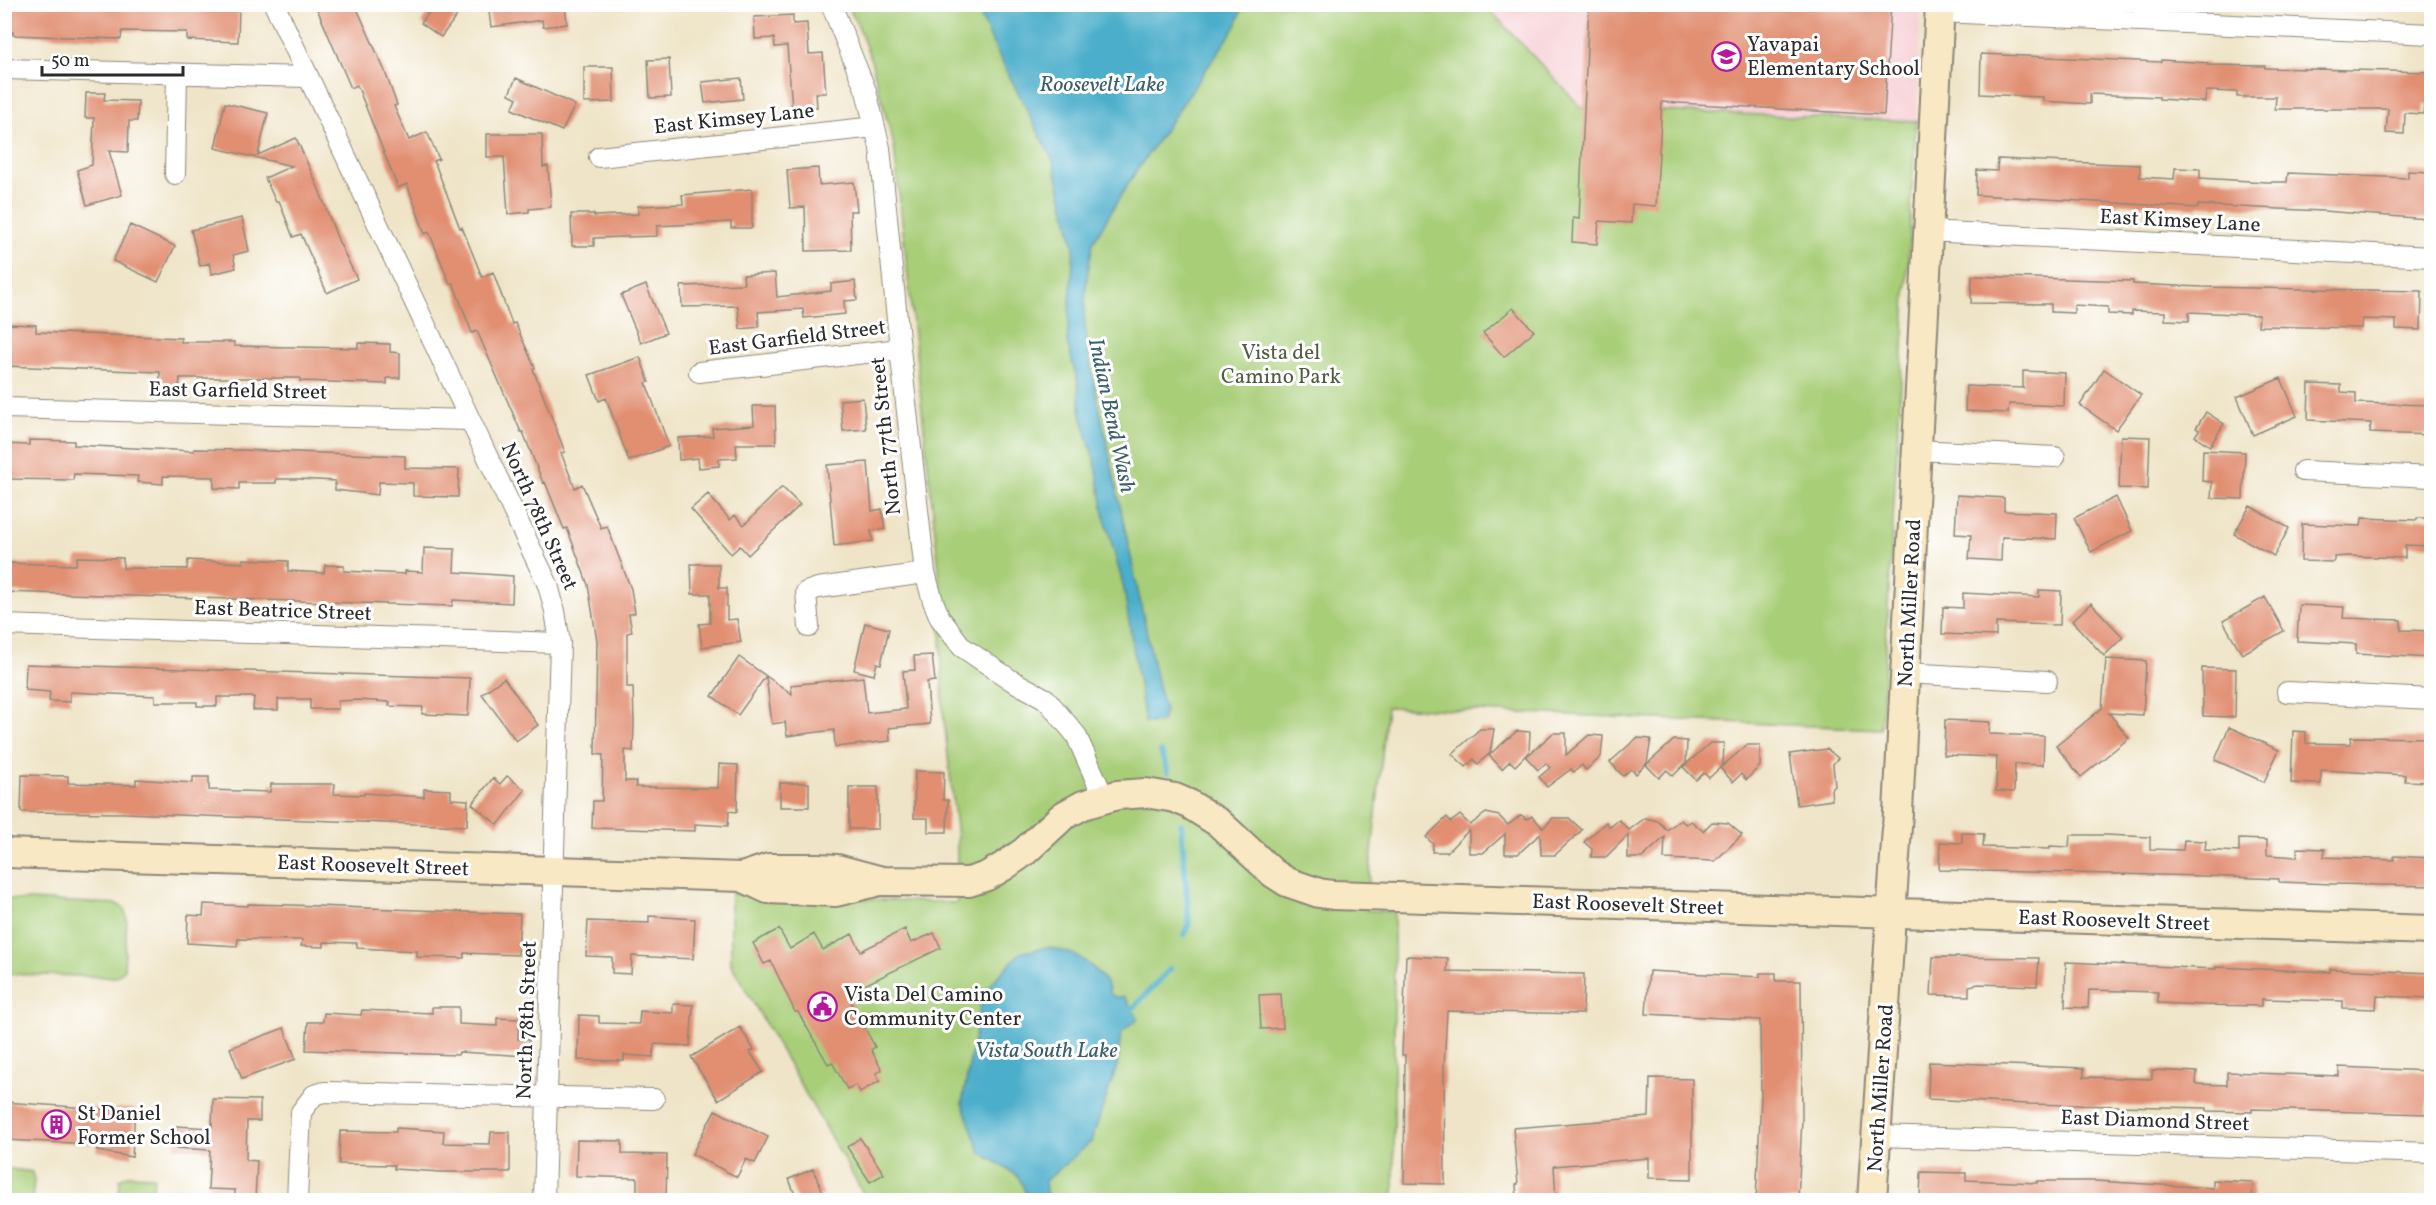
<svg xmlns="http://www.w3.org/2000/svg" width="2436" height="1205" font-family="Vollkorn,serif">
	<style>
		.built { fill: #f7cfd4 }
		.green { fill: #a8ce78; stroke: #6a7c52; stroke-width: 1.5 }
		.water { fill: #4caecb; stroke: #3c6c7b; stroke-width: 1.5 }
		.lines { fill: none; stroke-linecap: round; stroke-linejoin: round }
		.stream { stroke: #4caecb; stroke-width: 6 }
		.building { fill: #e18e71 }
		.street-casing { stroke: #8d8879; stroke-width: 22 }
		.secondary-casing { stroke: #8d8879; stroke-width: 32 }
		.street { stroke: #fff; stroke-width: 20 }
		.secondary { stroke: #f8e8c3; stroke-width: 28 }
		.labels { text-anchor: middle; stroke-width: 6; stroke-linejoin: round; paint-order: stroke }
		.poi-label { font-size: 21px; fill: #2b2b2b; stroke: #fff; text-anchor: start }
		.street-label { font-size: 21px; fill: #2b2b2b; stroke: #fff }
		.park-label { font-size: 21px; fill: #505c42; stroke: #fff }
		.water-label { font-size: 22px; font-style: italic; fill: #385f6b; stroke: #fff }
	</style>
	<rect width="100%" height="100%" fill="#fff"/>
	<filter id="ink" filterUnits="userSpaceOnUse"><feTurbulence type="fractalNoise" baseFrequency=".0167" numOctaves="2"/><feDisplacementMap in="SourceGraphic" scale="12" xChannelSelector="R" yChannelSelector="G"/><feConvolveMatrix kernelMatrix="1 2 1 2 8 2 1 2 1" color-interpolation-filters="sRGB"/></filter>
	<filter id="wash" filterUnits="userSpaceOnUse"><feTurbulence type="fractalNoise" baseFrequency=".008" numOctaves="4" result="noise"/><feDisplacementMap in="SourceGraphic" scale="24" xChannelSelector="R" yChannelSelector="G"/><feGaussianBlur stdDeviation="1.35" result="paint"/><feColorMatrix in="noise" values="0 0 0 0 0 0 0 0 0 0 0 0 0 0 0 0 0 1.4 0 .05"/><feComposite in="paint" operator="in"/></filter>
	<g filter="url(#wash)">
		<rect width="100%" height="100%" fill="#efe4c7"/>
		<!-- built -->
		<path class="built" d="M1485 5H1921L1916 121 1582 108Z"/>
		<!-- green -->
		<path class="green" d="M847 5H1485L1582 108 1916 121 1881 729 1387 707 1366 910 1394 912V1200H867L731 964V893L957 903V837L943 711 939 569 894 146 871 60 857 23Z
			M5 899 117 904 124 909 127 918 124 970 116 977 5 974Z
			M4 1168 32 1172 34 1180 32 1200H5Z
			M128 1175 154 1176 152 1200H119L120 1179Z"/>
		<!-- water -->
		<path class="water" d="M976 5H1243L1236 26 1129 182 1093 242 1087 277 1084 315 1089 358 1158 686 1165 710 1162 722 1145 723 1123 584 1105 519 1096 466 1081 415 1078 383 1067 342 1074 248 1069 225 1053 161 993 44Z
			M1048 947C1058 950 1072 952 1080 958 1091 965 1110 982 1110 994L1117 998 1124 996 1138 1018 1121 1033 1117 1066 1091 1142 1045 1181 1047 1200H1029L1018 1176 980 1152 962 1103 983 992 1020 953Z"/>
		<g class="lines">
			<!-- stream -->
			<path class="stream" d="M1161 752 1168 772
				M1181 824 1189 923 1184 935
				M1126 1011 1132 1009 1170 969"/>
		</g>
		<g id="blocks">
			<!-- building -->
			<path class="building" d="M184 4 239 7 238 42 187 40V32L122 31 121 39 13 35V32H4V5Z
				M315 4H355L384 69 397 105 394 106 409 140 427 132 439 159 434 161 460 228 462 227 482 277 493 272 512 324 515 323 535 368 533 369 565 452 561 453 575 488 582 484 601 528 607 526 631 589 635 613 629 614 632 632 627 633V687H633L634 723 633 751 625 750V781H636V787L718 788 719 764 738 765 737 812 729 811 728 826 695 824V831L592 828 593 801H602L603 755 595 754 597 641 588 585 567 528 564 529 545 482 543 483 523 432H521L477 331 472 333 453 283 450 284 429 232 425 234 407 184 398 188 357 85 351 88Z
				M435 4 465 5 441 37 421 23Z
				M488 4H565L567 24 543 27 542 20 491 27Z
				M1589 4H1891L1884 115 1662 102 1656 206 1632 204 1631 223 1599 221 1597 244 1572 242 1573 218 1579 219Z
				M793 15V24L807 23 809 54 823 53 826 93H816L817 107 792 108 787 46 775 47 774 38 755 39 754 17Z
				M1981 54 2161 62V60L2208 63 2207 65 2265 66V68L2432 72V104H2424L2423 114 2405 113 2404 134 2386 133 2388 109H2275L2276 97H2237V92L2206 91 2205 102 2159 99V97L2090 94V104L2043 101V97L1980 94Z
				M669 59 671 97 650 98 648 60Z
				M584 67H613L614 102 584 103Z
				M516 78 575 105 562 131 512 109 517 98 509 94Z
				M741 78 743 99 705 103 702 82Z
				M86 93H105L104 100 138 101 137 121H129L128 152 109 151 122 195 87 205 77 170 92 165 94 118H85Z
				M225 103 268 113 258 155 296 138 318 187 338 240 357 279 327 293 301 234 293 237 279 201 276 202 265 178 292 166 215 148Z
				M487 134H542L543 167 548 166 551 207 529 209V212L508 214 504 157H487Z
				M1998 159 2140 165V177L2174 179 2175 168 2200 169V178L2266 182H2287L2288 173 2408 178V171L2430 172 2428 219 2323 211 2198 205V208L1976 195 1977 170 1997 171Z
				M818 168 819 185 854 182 857 211H850L851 250 806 251 805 207 790 208 787 170Z
				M752 189V228H731V222L657 226V236L594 238V246H572L571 214H594V216L638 214V206L683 204 682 195Z
				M242 218 249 251 233 255 236 268 212 274 209 263 200 266 191 230Z
				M130 225 175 246 158 282 113 261Z
				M775 273 777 297 831 291V284L855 281 857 300 844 301 845 314 804 318 803 309 758 312 759 327 740 329 738 306 682 307 681 286 744 284 743 275Z
				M1972 276 2133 281V284L2202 287 2422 291 2421 330 2396 329V320L2362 319 2361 328 2258 326 2259 315 2189 312V321L2165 320V312L2132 311V315L2108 314V307L2074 305V313L2051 312V304L1971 303Z
				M646 285 666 333 641 343 621 295Z
				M1513 308 1534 331 1504 357 1483 333Z
				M4 324 36 325V332L181 338V342H234V346L358 348V343L390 344V352L400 353V378H387V384L300 381V378H180L179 388 160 387V372L4 366Z
				M640 357 649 382 646 383 669 446 629 461 606 398 599 401 589 375Z
				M2104 369 2141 395 2116 430 2080 405Z
				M2023 371 2065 373 2064 406 2009 404 2008 413 1965 411 1966 386 2023 388Z
				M2281 378 2297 416 2253 435 2237 397Z
				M2309 384 2341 385V392L2356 393V403L2432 405V435L2370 433 2371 423 2308 420Z
				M863 398 866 429 843 431 840 400Z
				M753 406H775L776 444H736L737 458 719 459V466L699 468 698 458 679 460 678 438 713 436 712 428 754 425Z
				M2206 412 2224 424 2210 446 2195 436 2199 430 2196 428Z
				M2121 436 2150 437 2148 489 2119 488Z
				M29 440 74 441V445L194 451V449L239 450 405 456V468L459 469 458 497 413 496V483L379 482 378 495 335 490V481L299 479H276V483H239V489L214 488V477L163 476V484L137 482 138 476 74 474 73 480 4 479V444L29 445Z
				M2203 450 2245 452 2243 499 2211 498 2212 482 2202 481Z
				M868 462 872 511 882 509 885 529 871 531 873 541 834 546 827 465Z
				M782 487 800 505 748 555 740 546 731 554 691 509 708 494 730 520 735 515 744 525Z
				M1957 495 2004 498V511L2057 513 2056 539 2002 537 2001 561 1969 559 1971 535 1955 534Z
				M2116 497 2132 531 2091 552 2074 518Z
				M2250 506 2289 528 2274 556 2234 534Z
				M2362 518 2417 520V518H2432V546L2405 545V558L2348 556 2334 557V562L2301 561 2302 524 2361 526Z
				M424 548 455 549 454 572 513 576 512 603 453 600 452 606 4 592V563L76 565 77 557 123 558V568L187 569 188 560 243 563V559L288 561V571L324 573 325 565 344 566V571L405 574V571L423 572Z
				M691 564H719V588H727V620L737 619 741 642 702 647 699 624 710 623V594H692Z
				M2039 590 2061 591 2060 625 1996 623V636L1942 634 1943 607 1963 608V593L2039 597Z
				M2265 597 2284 631 2242 654 2223 621Z
				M2091 603 2123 637 2104 656 2072 621Z
				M2299 605 2344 607 2343 618 2401 620V630L2432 631V658L2356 654V644L2297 641Z
				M865 623 889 629 881 664 877 663 874 675 854 670Z
				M932 655 935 681 927 682 930 724 889 728 890 741 835 747 834 730 787 736 785 722 772 724 766 676 792 694 791 685 863 677 867 713 906 709 903 671 915 670 914 656Z
				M739 657 766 676 738 715 712 696Z
				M2106 659 2146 661 2143 715 2109 713 2129 738 2081 777 2056 746 2102 708Z
				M26 664 470 678 468 716 422 714 423 707 389 706 390 702 357 700 338 701V709H310V699H278V710H253L254 697H217V706H197V702H155V696L70 692V702L49 701 50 692 25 690Z
				M2202 668 2236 669 2235 717 2203 716Z
				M504 678 538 725 516 741 482 694Z
				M1945 720 1990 722 1989 734 2044 736 2043 765 2015 764 2014 792 1996 791 1997 757 1944 755Z
				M2229 727 2279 750 2264 782 2215 760Z
				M1480 729H1494L1490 753 1478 764 1474 759 1466 767 1452 754Z
				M1517 731 1530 732 1529 752 1515 766 1510 761 1502 769 1489 755Z
				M2293 731 2306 732V743L2350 744 2351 737 2432 738V782L2405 781V775L2321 770V784L2291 783Z
				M1553 733H1566V755L1589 735 1603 736 1601 757 1586 770 1582 765 1574 772 1571 769 1547 787 1539 777 1550 768 1546 763 1538 770 1526 757Z
				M1637 738 1651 739 1647 763 1636 774 1631 769 1623 776 1610 762Z
				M1674 740 1687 741 1686 763 1673 776 1667 770 1659 778 1646 765Z
				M1710 743H1724L1723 765 1709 778 1704 773 1696 780 1683 767Z
				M1747 745H1760V766L1746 780 1741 774 1733 782 1720 768Z
				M1827 749 1838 758 1833 764 1835 786 1831 790 1832 800 1797 805 1790 754Z
				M915 771 944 772 943 800H948L947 832H928V818H914Z
				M22 775 68 776V783L136 785V779L193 783V777H209V790L239 791 270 792 271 784H335L334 794 364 795V793L424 797V789L451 790V799L468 800 467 826 125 813 21 812Z
				M507 776 525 790 498 825 472 804 493 778 500 784Z
				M780 783H809V807H780Z
				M849 787H878V829H849Z
				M1486 813 1499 816 1508 825 1521 815 1527 819 1532 816 1543 828 1553 818H1569L1582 830 1555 855H1541L1540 834 1518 854H1505V834L1483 853H1469V830L1447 852H1432L1433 844 1426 837 1447 817 1451 822 1460 815 1470 825Z
				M1645 818 1658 821 1667 830 1680 820 1686 824 1691 821 1703 831 1712 822 1728 823 1742 835 1715 861 1664 859 1665 837 1642 858H1628V835L1606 857H1591L1592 849 1584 842 1606 822 1610 827 1619 820 1629 830Z
				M1962 833 1984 834 1983 847 2050 849V846L2069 847 2070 835H2105L2150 837V849L2183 850 2184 840 2206 841 2205 850 2239 852V839L2267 840V855L2297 857 2298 848 2325 849 2324 857 2394 860V856L2432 858V886L2334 884 2279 882V879L2204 876 1939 870 1940 842 1962 843Z
				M204 904 248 906V904L292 905 520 914 518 955 464 953V958L417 957V951L357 948V943L324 942V947L301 946 302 940 238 939 237 946 187 943 188 915 203 916Z
				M649 916 695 919 693 959 632 956 631 974 612 973V957L586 956 588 921 649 923Z
				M779 929 790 949 814 934 823 950 852 934 861 951 905 929 911 943 934 933 941 948 858 988 861 994 850 1000 875 1047 871 1050 882 1070 876 1073 880 1081 860 1092 856 1085 847 1089 832 1062 828 1064 798 1012H795L771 961 764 964 753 943Z
				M1406 956 1448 958 1447 971 1584 974 1583 1014 1447 1011 1444 1067 1445 1184 1404 1183 1405 1055H1402Z
				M1933 957 2039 958 2037 986 1979 984 1969 986V996L1931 995Z
				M2066 962 2216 969V967L2330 972V969L2432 973V998L2377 996 2376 1009 2343 1008V1001L2262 999V1006L2203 1005 2158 1003V992L2089 990 2088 1008 2065 1007Z
				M1649 971 1760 977V973H1776V981H1801L1802 1118 1798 1200H1756L1761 1098 1760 1020 1646 1014Z
				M1281 994 1283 1028 1261 1029 1259 995Z
				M673 1004 693 1005 690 1046 654 1044 653 1057 624 1055V1061L578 1060 579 1015 599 1016V1023L639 1024 640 1011 673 1013Z
				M432 1007H459V1024L497 1026V1018L519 1019 518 1039H529L528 1056 459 1052 458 1055 306 1050 308 1022H323L324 1013 361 1015 362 1010 432 1013Z
				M740 1027 754 1050 750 1052 763 1072 718 1100 691 1057Z
				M284 1028 296 1059 242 1079 230 1048Z
				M1929 1062 2084 1068V1077L2152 1079V1070L2197 1072 2196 1084 2227 1085V1072L2339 1076V1067L2429 1071 2427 1114 2252 1109V1112L2207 1111V1108L2027 1104 1928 1099Z
				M1650 1078 1692 1079V1179L1649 1178V1158L1554 1166 1556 1200H1517L1516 1184H1518L1513 1128 1649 1117Z
				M213 1099 260 1100V1121H247L246 1160 257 1161 255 1200H235V1190L208 1189 210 1150 175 1148 176 1126 212 1128Z
				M4 1102 117 1110V1108L135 1109 132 1157 97 1151V1144L4 1140Z
				M715 1110 768 1137 755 1163 746 1159 737 1177 692 1154Z
				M396 1128 444 1131 443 1143 490 1144 491 1132H510V1172H441L394 1169V1165L339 1164 340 1131 396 1132Z
				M860 1138 884 1174 870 1182 847 1147Z
				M577 1140 622 1141V1154L667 1155 666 1200H637V1178L576 1176Z
				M813 1169 824 1195 811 1200H797L789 1179Z
				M1921 1172 1966 1173V1180L2037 1183V1181H2095L2213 1188V1180L2253 1182 2252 1200H1920Z"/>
		</g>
	</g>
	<g filter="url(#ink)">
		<use href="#blocks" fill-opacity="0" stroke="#8d8879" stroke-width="1.5"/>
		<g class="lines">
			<defs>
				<path id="street" d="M274 4 548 585 555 611 560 643 544 1200
					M831 4 866 91 880 148 900 349 925 573 933 601 940 618 962 647 1011 680 1046 699 1076 735 1104 798
					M1940 12 2432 34
					M4 69 307 77
					M599 157 875 127
					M175 174 177 74
					M1927 231 2432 257
					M699 372 900 349
					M4 408 470 420
					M1917 450 2055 457
					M2303 471 2432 477
					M4 625 560 643
					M809 627 806 592 818 588 925 573
					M1905 673 2047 681
					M2287 692 2432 699
					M1876 1136 2432 1153
					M297 1200 301 1112 314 1095 324 1092 654 1099"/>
				<path id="secondary" d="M4 853 742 877 769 868H818L837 869 882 881 969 882 987 876 1004 866 1024 852 1063 816 1083 805 1117 795 1146 793 1175 798 1189 804 1219 823 1273 873 1287 882 1319 893 1333 895 2432 930
					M742 877 768 889 836 892 880 881
					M1872 1200 1898 812 1940 4"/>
			</defs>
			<!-- street casing -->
			<use href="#street" class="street-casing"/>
			<!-- secondary casing -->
			<use href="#secondary" class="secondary-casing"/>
			<!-- street -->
			<use href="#street" class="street"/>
			<!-- secondary -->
			<use href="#secondary" class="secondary"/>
		</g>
	</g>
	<!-- icons -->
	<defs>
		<symbol id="school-ring" viewBox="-11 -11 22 22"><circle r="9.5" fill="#fff" stroke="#b5179e" stroke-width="1.5"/><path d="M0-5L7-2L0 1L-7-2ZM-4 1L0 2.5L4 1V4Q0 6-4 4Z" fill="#b5179e"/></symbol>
		<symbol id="civic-ring" viewBox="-11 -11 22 22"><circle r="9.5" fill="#fff" stroke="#b5179e" stroke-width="1.5"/><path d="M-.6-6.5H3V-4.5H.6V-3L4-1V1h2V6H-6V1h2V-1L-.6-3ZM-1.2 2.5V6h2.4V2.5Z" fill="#b5179e"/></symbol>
		<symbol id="building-ring" viewBox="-11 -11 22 22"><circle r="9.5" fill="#fff" stroke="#b5179e" stroke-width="1.5"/><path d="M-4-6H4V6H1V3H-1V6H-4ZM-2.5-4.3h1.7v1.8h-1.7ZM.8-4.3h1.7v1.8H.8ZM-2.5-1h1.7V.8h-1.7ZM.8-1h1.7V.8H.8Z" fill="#b5179e"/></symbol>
	</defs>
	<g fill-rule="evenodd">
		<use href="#school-ring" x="1710" y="40" width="33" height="33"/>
		<use href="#civic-ring" x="806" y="990" width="33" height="33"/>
		<use href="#building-ring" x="40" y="1108" width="33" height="33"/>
	</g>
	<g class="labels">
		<!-- poi labels -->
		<g class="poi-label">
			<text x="1747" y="51">Yavapai<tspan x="1747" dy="24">Elementary School</tspan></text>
			<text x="844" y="1001">Vista Del Camino<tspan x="844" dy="24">Community Center</tspan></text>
			<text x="77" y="1120">St Daniel<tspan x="77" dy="24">Former School</tspan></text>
		</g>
		<!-- street labels -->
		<g class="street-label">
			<text transform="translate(734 118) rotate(-6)" y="7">East Kimsey Lane</text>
			<text transform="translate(2180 220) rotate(3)" y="7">East Kimsey Lane</text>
			<text transform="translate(797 337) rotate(-7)" y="7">East Garfield Street</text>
			<text transform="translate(238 390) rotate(1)" y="7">East Garfield Street</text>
			<text transform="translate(885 436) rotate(-96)" y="7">North 77th Street</text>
			<text transform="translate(540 516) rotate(66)" y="7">North 78th Street</text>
			<text transform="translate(1909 603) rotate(-87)" y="7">North Miller Road</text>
			<text transform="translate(283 610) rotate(2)" y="7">East Beatrice Street</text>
			<text transform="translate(373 865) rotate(2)" y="7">East Roosevelt Street</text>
			<text transform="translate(1628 904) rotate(2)" y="7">East Roosevelt Street</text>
			<text transform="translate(2114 920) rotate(2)" y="7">East Roosevelt Street</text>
			<text transform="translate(526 1020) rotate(-88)" y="7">North 78th Street</text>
			<text transform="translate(1880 1088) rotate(-86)" y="7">North Miller Road</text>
			<text transform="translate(2155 1120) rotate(2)" y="7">East Diamond Street</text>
		</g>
		<!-- park labels -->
		<g class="park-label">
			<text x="1281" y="359">Vista del<tspan x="1281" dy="24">Camino Park</tspan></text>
		</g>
		<!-- water labels -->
		<g class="water-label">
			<text x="1102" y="91">Roosevelt Lake</text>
			<text transform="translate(1113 415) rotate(78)" y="8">Indian Bend Wash</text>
			<text x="1046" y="1057">Vista South Lake</text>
		</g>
	</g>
	<!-- margin -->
	<rect width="2436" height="1205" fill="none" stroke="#fff" stroke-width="24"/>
	<!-- scale -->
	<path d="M42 66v9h141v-9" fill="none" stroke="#2b2b2b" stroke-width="3"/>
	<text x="51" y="66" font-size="18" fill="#2b2b2b" stroke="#ffffff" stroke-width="4.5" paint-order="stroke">50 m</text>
</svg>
